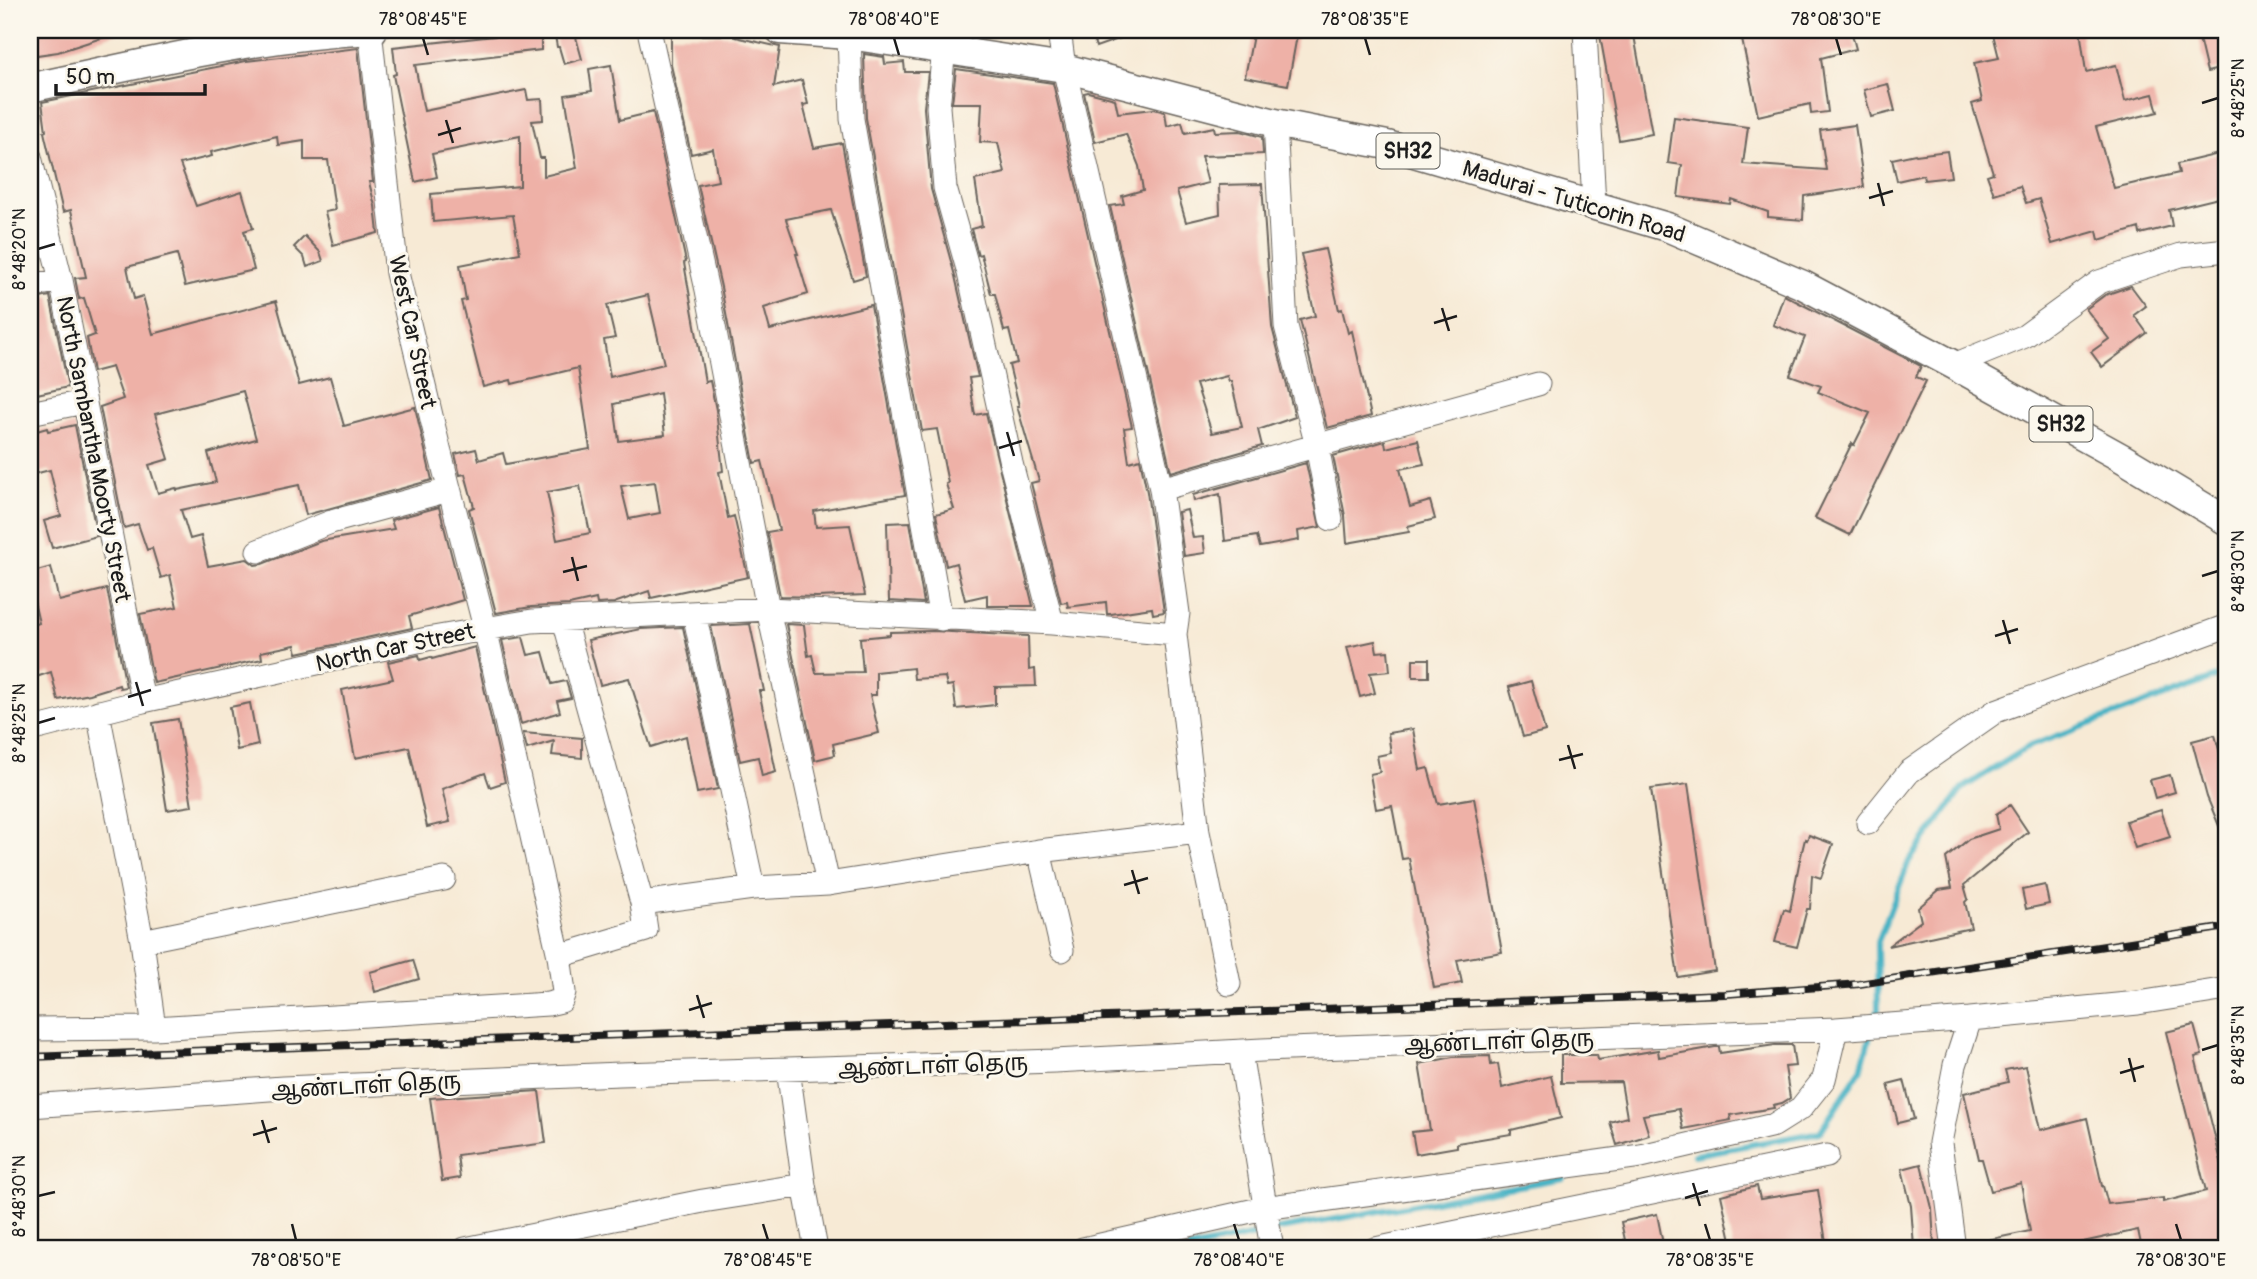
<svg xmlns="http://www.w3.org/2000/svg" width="2257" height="1279" font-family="Pangolin,'Noto Sans Tamil',sans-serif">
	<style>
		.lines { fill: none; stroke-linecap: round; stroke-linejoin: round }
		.stream { stroke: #48b3c5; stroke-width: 6 }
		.building { fill: #eeb1a7; fill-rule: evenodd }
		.minor-casing { stroke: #69645d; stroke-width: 25 }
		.major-casing { stroke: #69645d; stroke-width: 31 }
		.minor { stroke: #fff; stroke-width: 23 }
		.major { stroke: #fff; stroke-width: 28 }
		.rail-casing { stroke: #1c1c1c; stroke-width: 8 }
		.rail { stroke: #fbf7ec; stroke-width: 5; stroke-dasharray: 16; stroke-linecap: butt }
		.ticks { fill: none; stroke: #1c1c1c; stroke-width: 2.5 }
		.labels { text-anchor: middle; stroke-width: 6; stroke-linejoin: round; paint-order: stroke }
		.shield { fill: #fbf7ec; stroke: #5f5e5a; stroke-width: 2 }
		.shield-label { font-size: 21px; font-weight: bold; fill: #1c1c1c }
		.street-label { font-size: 23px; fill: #1c1c1c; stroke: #fbf7ec }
		.neatline { fill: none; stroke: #1c1c1c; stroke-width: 2.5 }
		.ticks-label { font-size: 18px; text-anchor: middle; fill: #1c1c1c }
	</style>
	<rect width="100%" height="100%" fill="#fbf7ec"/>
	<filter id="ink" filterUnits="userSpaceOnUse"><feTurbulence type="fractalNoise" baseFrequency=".0143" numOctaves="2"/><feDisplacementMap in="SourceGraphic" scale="14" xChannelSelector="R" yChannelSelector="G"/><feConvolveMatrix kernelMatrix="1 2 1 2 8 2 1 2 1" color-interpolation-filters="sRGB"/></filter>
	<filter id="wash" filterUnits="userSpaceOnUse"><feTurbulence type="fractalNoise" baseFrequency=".00686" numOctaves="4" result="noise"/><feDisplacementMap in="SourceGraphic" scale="28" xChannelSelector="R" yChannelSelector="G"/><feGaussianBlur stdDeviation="1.57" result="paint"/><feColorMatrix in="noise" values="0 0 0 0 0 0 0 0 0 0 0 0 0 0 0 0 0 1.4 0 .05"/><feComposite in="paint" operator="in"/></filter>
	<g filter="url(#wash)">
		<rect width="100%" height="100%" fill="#f7ead5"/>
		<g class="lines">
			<!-- stream -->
			<path class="stream" d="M1874 1022 1878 1010 1877 944 1909 861 1963 788 2030 746 2227 673
				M1694 1155 1820 1132 1861 1069 1871 1033
				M1274 1230 1563 1178
				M1189 1249 1264 1233"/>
		</g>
		<g id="blocks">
			<!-- building -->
			<path class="building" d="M30 30H116L117 33 58 52 30 56Z
				M554 30H574L582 59 564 64 559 47H557Z
				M1090 30H1138V32L1096 47Z
				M1254 30H1298L1288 85 1245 77Z
				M1599 30H1633L1652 134 1619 140Z
				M1740 30H1851L1856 49 1821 58 1828 112 1811 114 1810 104 1758 116Z
				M1992 30H2080L2086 72 2116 65 2125 101 2153 94 2158 112 2096 127 2114 188 2179 173 2177 164 2227 152V196L2169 210 2172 226 2140 234 2139 228 2099 240 2097 231 2052 244 2039 199 2026 203 2020 186 1994 194 1987 175 1993 173 1972 104 1982 101 1974 63 1999 58Z
				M2197 30H2227V67L2207 72Z
				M541 31V50L415 65 424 111 526 90 528 100 542 99 543 120 532 121 540 158H544V176L577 168 565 95 592 91 589 69 611 65 620 120 653 112 686 262 684 263 705 382 710 381 716 410 723 471 719 472 728 518 734 516 748 577 651 598 649 591 614 603 597 604 596 599 569 605 531 607 496 613 469 509 474 507 465 474 460 475 455 454 476 449 479 460 503 453 506 464 590 449 578 368 512 384 511 380 483 387 461 301 466 300 460 265 520 253 513 215 433 222 431 194 520 186V136L432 154 437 177 415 182 393 75 396 74 393 47ZM648 295 664 364 610 377 604 340 615 338 607 305ZM660 393 665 435 619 441 614 404ZM655 482 660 513 629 519 621 486ZM580 486 590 533 557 540 547 492Z
				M671 35H735V37L780 47 774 87 802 80 808 104 803 105 814 148 842 143 866 276 853 280 831 210 786 219 798 254H796L808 294 764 308 770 330 871 305 905 495 814 511 816 527 850 525 865 595 817 597 780 596 767 532 779 530 762 461 754 463 721 287 698 185 718 181 713 149 691 154 671 65Z
				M358 48 373 182H369L375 206 378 233 333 245 325 212 335 210 328 160H304V141L278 145 277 136 211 152 212 156 180 164 196 206 242 191 253 228 244 231 254 270 185 286 177 254 127 267 134 299 143 296 153 334 276 301 299 385 330 377 344 426 415 407 432 480 306 515 299 485 181 510 190 539 201 536 208 566 247 559 255 565 262 564 321 541 394 529 391 520 439 507 463 600 409 616 412 628 297 653 295 645 261 652 262 659 154 683 140 614 177 607 170 575 161 578 152 548 147 550 138 524 124 528 100 407 123 399 112 367 93 372 87 338 95 335 84 298 79 299 75 278 86 277 71 210 63 212 44 132 46 131 42 102 246 61ZM243 391 256 439 208 453 216 482 177 490 176 488 158 493 149 465 169 459 155 414Z
				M864 54 884 57 885 64 904 62 905 72H928L924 108 931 189 955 276 978 377 969 378 975 415 986 413 1033 606H987V595L965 600 956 563 946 566 936 514 954 509 946 484 948 483 937 429 922 431 866 118Z
				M956 69 1053 83 1132 427 1124 428 1129 462 1140 459 1147 492 1164 612 1153 614 1152 608 1111 614H1107L1106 602 1068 607 1067 602 1061 603 1031 483 1039 481 1017 406H1019L1009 365 1017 363 1009 330 1004 331 995 294H991L981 254 978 255 971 229 982 226 975 180 1005 173 998 143 980 142 982 103H952Z
				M1888 84 1895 111 1871 117 1864 90Z
				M1088 92 1115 99 1118 113 1154 109 1165 112 1167 126 1182 122 1185 133 1214 127 1215 132 1240 131 1262 137 1263 154 1201 156 1208 183 1177 191 1186 222 1220 214 1219 185 1262 184 1272 327 1295 417 1258 430 1262 446 1171 472 1110 206 1124 204 1122 196 1143 190 1139 166 1126 134 1095 142 1084 93ZM1227 376 1229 381H1231L1242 427 1212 433 1196 384Z
				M1674 117 1748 127 1743 164 1826 170 1820 130 1855 125 1864 187 1804 196 1803 220 1768 217V212L1731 199 1730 204 1678 197 1682 165 1668 163Z
				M1947 151 1951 177 1924 180 1923 175 1897 181 1892 159 1915 154 1916 155Z
				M305 236 320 252 323 261 307 267 304 257 294 247Z
				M1325 249 1339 310 1342 309 1348 333 1352 331 1371 416 1327 428 1300 320 1315 316 1301 254Z
				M2131 286 2146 306 2134 315 2147 333 2102 367 2091 352 2109 339 2086 309 2105 295Z
				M1784 295 1921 366 1916 377 1926 381 1850 535 1815 518 1852 443 1854 445 1870 413 1818 392 1821 386 1790 375 1805 337 1773 325Z
				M50 296 68 387 37 394 30 363V300Z
				M75 425 97 536 52 548 44 521 61 516 50 470 30 475V433L47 428 48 431Z
				M1418 440 1424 464 1400 469 1410 507 1430 501 1435 519 1408 526 1409 532 1347 543 1345 516 1333 456 1385 441 1386 448Z
				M1306 463 1320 527 1298 531 1299 540 1260 547 1257 536 1225 541 1220 494 1194 501 1193 495Z
				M1187 510 1193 538 1203 537 1205 553 1184 556 1178 512Z
				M910 522 924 603 889 601 887 523Z
				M51 567 59 601 107 589 126 687 120 688 119 685 90 694 58 700 51 672 30 679V626L39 623 30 584V573Z
				M750 624 764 691H759L776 772 762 776 758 757 740 761 711 626Z
				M786 624 804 625 808 656 812 655 816 673 863 672 860 638 890 635V632L933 631 1028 636 1029 670 1035 669 1036 686 995 687V705L956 709 953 685 947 686 945 677 914 679 913 668 876 672V695H870L879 733 833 744 835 755 815 760Z
				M683 627 718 789 697 793 686 736 651 747 629 678 600 685 588 640 641 629Z
				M523 637 528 655 543 652 552 684 566 681 571 698 557 701 560 712 521 724 502 640Z
				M1375 641 1377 652 1388 651 1390 671 1370 673 1375 693 1360 697 1347 647Z
				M475 647 505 782 490 787 485 773 442 789 450 822 427 827 409 747 355 758 342 690 393 679 388 662 419 655 420 660 431 657 432 659Z
				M1413 659H1429V677H1413Z
				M1531 681 1545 731 1523 737 1509 687Z
				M250 703 258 745 237 750 230 707Z
				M178 719 192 806 167 810 153 723Z
				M1413 729 1420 770 1428 768 1438 804 1474 798 1502 952 1457 960 1462 983 1434 988 1409 858 1402 859 1392 806 1376 809 1370 774 1380 772 1377 756 1391 753 1388 733Z
				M523 733 582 738V758L552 755 554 741 527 749Z
				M2215 735 2225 772 2227 771V845L2207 797 2192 741Z
				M2170 775 2175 792 2155 798 2150 780Z
				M1688 784 1715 971 1678 977 1651 789Z
				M2010 805 2028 832 1964 885 1968 899 1965 902 1971 928 1888 946 1921 921 1918 908 1939 890 1952 888 1946 858 1969 839 1999 829 1996 814Z
				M2161 810 2170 837 2135 848 2126 821Z
				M1809 835 1833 844 1821 878 1812 875 1810 909H1807L1797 947 1775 942 1784 909 1790 911 1799 864 1805 839 1807 840Z
				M2045 885 2049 904 2026 909 2022 890Z
				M413 960 419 979 375 992 370 972Z
				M2194 1025 2202 1055 2195 1057 2227 1185V1249H2142L2138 1230 2060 1247 2061 1249H1978V1242L2030 1231 2021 1183 1991 1191 1982 1159H1979L1964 1093 2008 1082 2005 1070 2026 1066 2040 1130 2087 1118 2102 1186H2103L2108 1204 2163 1198V1202L2206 1191 2166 1032Z
				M1775 1045H1792L1795 1066 1785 1067 1790 1098 1782 1103 1773 1105 1774 1108 1730 1115 1731 1120 1683 1129 1679 1109 1643 1115 1649 1135 1617 1145 1610 1122 1627 1117 1621 1082 1561 1083V1055H1597L1598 1060 1658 1050 1659 1057 1715 1047H1719L1720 1053Z
				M1490 1056 1491 1065 1498 1064 1502 1088 1551 1076 1561 1118 1511 1130V1134L1457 1143V1147L1416 1154 1412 1132 1430 1130 1419 1064 1453 1057Z
				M1904 1080 1914 1119 1898 1123 1888 1084Z
				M539 1091 546 1143 457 1155 460 1178 442 1181 430 1098Z
				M1921 1164 1932 1208 1934 1245 1914 1247 1911 1206 1902 1169Z
				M1757 1186 1760 1199 1818 1190 1827 1249H1733L1721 1195Z
				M1657 1214 1664 1249H1627L1621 1222Z"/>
		</g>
	</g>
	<g filter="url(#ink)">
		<use href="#blocks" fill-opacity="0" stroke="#69645d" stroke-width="2"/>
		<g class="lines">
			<defs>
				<path id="minor" d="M649 30 707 290 768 609 828 884
					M1059 30 1064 68 1161 489 1178 613 1175 634
					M1585 30 1594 205
					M849 35 852 119 941 619
					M944 49 938 107 945 188 969 273 1011 463 1052 623
					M1275 123 1286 326 1317 446 1331 519
					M30 157 61 280 143 701
					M30 286 61 280
					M1962 373 1954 365 2025 336 2099 282 2181 255 2227 250
					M30 413 84 402
					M1161 489 1538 384
					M258 551 331 522 449 490
					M694 613 753 888
					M564 620 642 903 753 888 828 884 1039 851 1062 950
					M98 712 142 941 154 1028
					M30 730 143 701 427 639 532 621 768 609 1052 623 1175 634 1198 832 1229 984
					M1868 823 1909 772 1996 711 2227 626
					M1039 851 1198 832
					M142 941 444 879
					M559 956 646 930 642 903
					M30 1029 154 1028 548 1004 561 1001 564 992 559 956 485 628 439 449 397 273 370 30
					M1240 1052 1272 1249
					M788 1069 804 1185 816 1249
					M30 1106 283 1088 620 1074 1055 1061 1262 1050 1836 1029
					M465 1249 703 1201 804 1185
					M1083 1249 1264 1208 1641 1156 1774 1125 1801 1108 1824 1079 1836 1029 1970 1019
					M1375 1249 1827 1156
					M1954 1249 1940 1143 1955 1065 1970 1019 2138 1003 2227 989"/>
				<path id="major" d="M780 30 849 35 1064 68 1275 123 1387 145 1667 227 1803 285 1954 365 2122 458 2227 521
					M30 88C143 63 257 36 373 30"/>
			</defs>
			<!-- minor casing -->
			<use href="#minor" class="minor-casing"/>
			<!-- major casing -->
			<use href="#major" class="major-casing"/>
			<!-- minor -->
			<use href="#minor" class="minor"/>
			<!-- major -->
			<use href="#major" class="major"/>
			<defs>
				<path id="rail" d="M30 1057 1725 994 1859 984 2227 927"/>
			</defs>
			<!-- rail casing -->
			<use href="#rail" class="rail-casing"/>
			<!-- rail -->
			<use href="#rail" class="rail"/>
		</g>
	</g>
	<!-- ticks -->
	<path class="ticks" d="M423 38 428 55M894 38 899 55M1365 38 1370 55M1836 38 1841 55M2202 103 2218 98M446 120 453 143M438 135 461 128M1878 183 1884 206M1869 198 1893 191M38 249 55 244M1442 308 1449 331M1434 323 1457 316M1007 432 1014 456M999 448 1022 441M572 557 578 581M563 572 587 566M2202 576 2218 571M2003 620 2010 644M1995 636 2018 629M136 682 143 706M128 697 151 690M38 723 55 718M1568 745 1575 769M1559 760 1583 754M1132 870 1139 894M1124 885 1148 878M697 995 704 1018M689 1010 712 1003M2202 1050 2218 1045M2129 1058 2135 1082M2120 1073 2144 1066M262 1120 269 1143M253 1135 277 1128M1693 1183 1700 1206M38 1196 55 1192M1685 1198 1708 1191M292 1224 296 1240M763 1224 768 1240M1234 1224 1239 1240M1705 1224 1710 1240M2176 1224 2181 1240"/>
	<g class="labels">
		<!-- shield labels -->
		<g class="shield">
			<rect x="1376.5" y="133.5" width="63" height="35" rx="5"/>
			<rect x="2029.5" y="406.5" width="63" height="35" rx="5"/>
		</g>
		<g class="shield-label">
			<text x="1408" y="158">SH32</text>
			<text x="2061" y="431">SH32</text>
		</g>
		<!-- street labels -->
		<g class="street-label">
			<text transform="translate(1574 201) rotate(17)" y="8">Madurai - Tuticorin Road</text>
			<text transform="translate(413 332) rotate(78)" y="8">West Car Street</text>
			<text transform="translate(94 449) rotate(79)" y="8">North Sambantha Moorty Street</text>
			<text transform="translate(395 647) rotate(-12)" y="8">North Car Street</text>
			<text transform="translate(1499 1041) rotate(-2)" y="8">ஆண்டாள் தெரு</text>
			<text transform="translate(933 1065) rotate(-2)" y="8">ஆண்டாள் தெரு</text>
			<text transform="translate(366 1085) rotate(-3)" y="8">ஆண்டாள் தெரு</text>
		</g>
	</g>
	<!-- margin -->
	<rect width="2257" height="1279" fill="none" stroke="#fbf7ec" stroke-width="77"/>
	<!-- scale -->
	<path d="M56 84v10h149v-10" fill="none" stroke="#1c1c1c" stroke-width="3.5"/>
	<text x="66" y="84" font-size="21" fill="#1c1c1c" stroke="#fbf7ec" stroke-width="5" paint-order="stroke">50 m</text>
	<rect x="38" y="38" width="2180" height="1202" class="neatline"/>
	<g class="ticks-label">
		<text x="423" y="25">78°08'45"E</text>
		<text x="894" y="25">78°08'40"E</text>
		<text x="1365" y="25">78°08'35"E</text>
		<text x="1836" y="25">78°08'30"E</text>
		<text transform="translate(2238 98) rotate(-90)" y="6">8°48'25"N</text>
		<text transform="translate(19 249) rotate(-90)" y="6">8°48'20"N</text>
		<text transform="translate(2238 571) rotate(-90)" y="6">8°48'30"N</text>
		<text transform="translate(19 723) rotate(-90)" y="6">8°48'25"N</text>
		<text transform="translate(2238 1045) rotate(-90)" y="6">8°48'35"N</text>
		<text transform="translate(19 1196) rotate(-90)" y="6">8°48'30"N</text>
		<text x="296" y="1266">78°08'50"E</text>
		<text x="768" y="1266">78°08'45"E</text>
		<text x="1239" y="1266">78°08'40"E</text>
		<text x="1710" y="1266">78°08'35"E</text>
		<text x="2181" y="1266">78°08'30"E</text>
	</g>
</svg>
